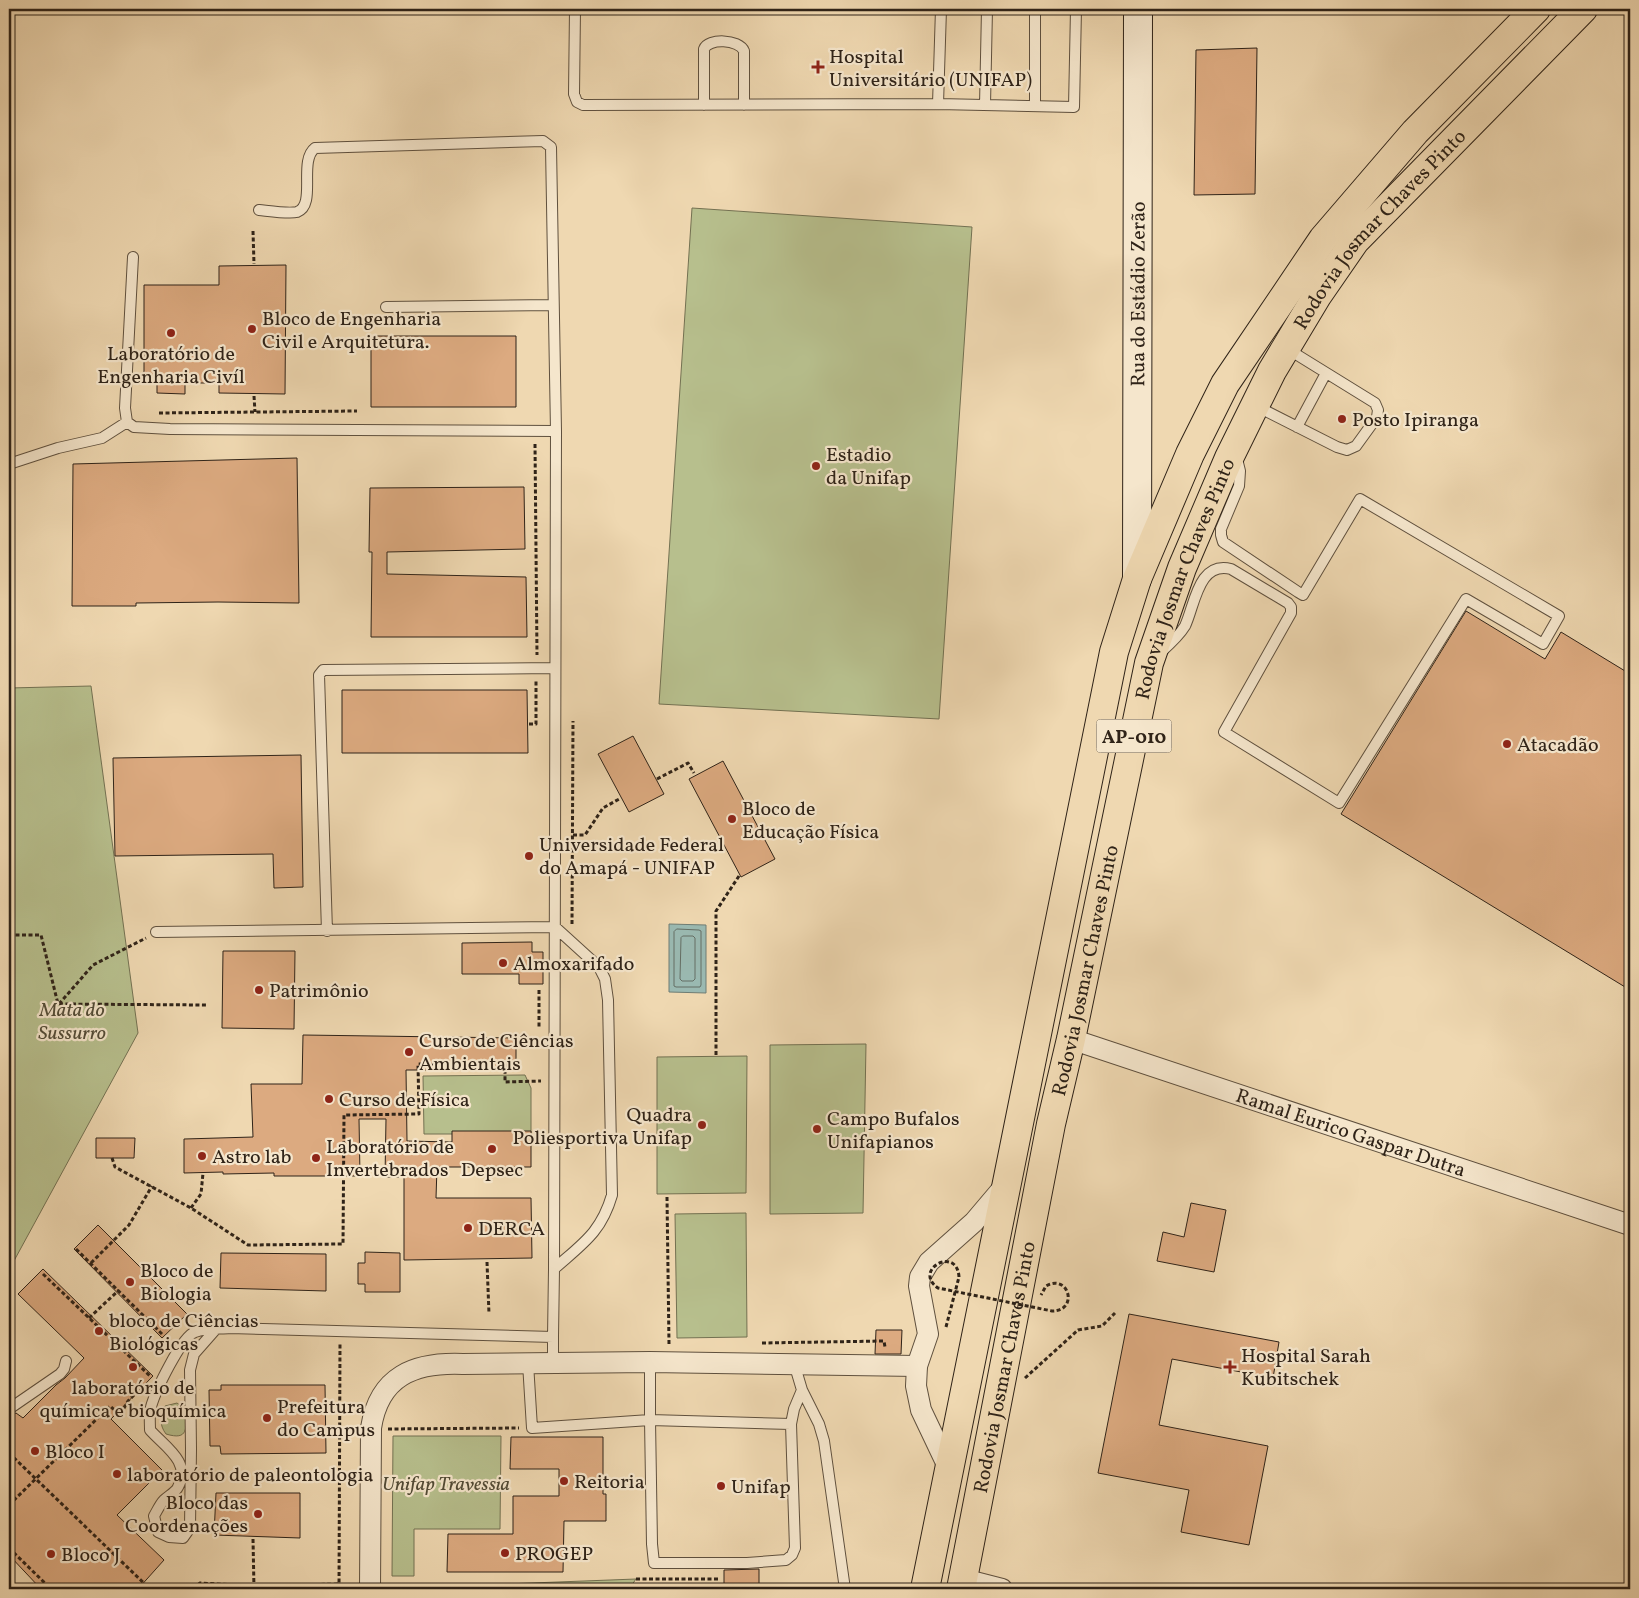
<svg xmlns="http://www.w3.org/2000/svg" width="1639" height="1598" font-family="Vollkorn,serif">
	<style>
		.green { fill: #b7bf8d; stroke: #737152 }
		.water { fill: #9ab9b1; stroke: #6f7d74 }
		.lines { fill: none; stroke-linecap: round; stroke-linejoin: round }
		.shore { stroke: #646e64; stroke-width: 1 }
		.building { fill: #dcaa80; stroke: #2f2318 }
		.lane-casing { stroke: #5f503e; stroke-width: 12 }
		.street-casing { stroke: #5f503e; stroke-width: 22 }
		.secondary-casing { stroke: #2f2318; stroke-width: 30 }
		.primary-casing { stroke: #2f2318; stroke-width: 30 }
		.path { stroke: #2f2318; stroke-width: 3; stroke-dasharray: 4 2.5; stroke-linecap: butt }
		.lane { stroke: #f5e6cc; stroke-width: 10 }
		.street { stroke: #f5e6cc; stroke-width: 20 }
		.secondary { stroke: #f5e6cc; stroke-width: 28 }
		.primary { stroke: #efd8b1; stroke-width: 28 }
		.path-bridge { stroke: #2f2318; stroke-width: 3; stroke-dasharray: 4 2.5; stroke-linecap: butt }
		.poi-dot { fill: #8f2418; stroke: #f5e6cc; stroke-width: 2 }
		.labels { text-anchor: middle; stroke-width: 4.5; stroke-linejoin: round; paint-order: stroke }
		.shield { fill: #f5e6cc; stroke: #6a5e4e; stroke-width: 1 }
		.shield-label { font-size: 19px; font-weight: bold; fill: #2f2318 }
		.poi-label { font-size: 20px; fill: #2f2318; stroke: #f5e6cc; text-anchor: start }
		.street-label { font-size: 20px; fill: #2f2318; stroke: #f5e6cc }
		.park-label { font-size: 20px; font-style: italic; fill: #514a35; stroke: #f5e6cc }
	</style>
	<rect width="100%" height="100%" fill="#efd8b1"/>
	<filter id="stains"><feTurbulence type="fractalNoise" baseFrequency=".004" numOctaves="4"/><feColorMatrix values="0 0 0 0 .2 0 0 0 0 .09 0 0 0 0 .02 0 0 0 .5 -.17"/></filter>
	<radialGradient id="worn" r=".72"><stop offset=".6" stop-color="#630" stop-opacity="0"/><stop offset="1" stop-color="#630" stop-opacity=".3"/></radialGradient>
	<!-- green -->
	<path class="green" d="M692 208 972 227 939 719 659 704Z
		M91 686 138 1033 9 1270V688Z
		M866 1044 863 1213 770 1214V1045Z
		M747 1056 746 1193 657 1194V1057Z
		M525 1075 531 1088V1134H424L423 1076Z
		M746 1213 747 1337 677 1338 675 1214Z
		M177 1403 186 1410C186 1428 189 1441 166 1434 159 1425 160 1415 165 1406Z
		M393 1436H501L500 1529H414V1576H392Z
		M636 1579 629 1589H401V1588Z"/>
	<!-- water -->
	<path class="water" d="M669 924 706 925V993L669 992Z"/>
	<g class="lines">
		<!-- shore -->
		<path class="shore" d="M677 929 699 930 701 931V985L700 987H676L674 986V932Z
			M683 936H693L695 938V979L693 981H682L680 979 681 938Z"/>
	</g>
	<!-- building -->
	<path class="building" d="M1257 48 1255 194 1194 195 1196 50Z
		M286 265 285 394 219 393V383H185V394L157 393V380H144V285H219V266Z
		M371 336H516V407H371Z
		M297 458 299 603 218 602 136 603V606H72L73 464Z
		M524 487 525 549 387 552V574L526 577 527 637H371L372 552H369L370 488Z
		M1466 611 1545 659 1561 632 1630 674V990L1341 814Z
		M342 690H527L528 753H342Z
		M633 736 664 794 629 812 598 754Z
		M301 755 303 887 274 888 273 854 115 856 113 758Z
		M723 761 775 859 741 877 689 779Z
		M532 942V952H543V984H519V974H462V943Z
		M223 951H295L294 1029 222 1028Z
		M303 1035 516 1038V1070H406L407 1141 452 1142V1131H531V1167H437L436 1198H531L532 1258 404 1260V1177H385L386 1119H359L360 1176H274V1173L223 1174V1172L184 1173V1139L253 1137 251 1084H302Z
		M96 1138H135L134 1158H96Z
		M1191 1203 1226 1210 1214 1272 1157 1261 1163 1232 1184 1237Z
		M98 1225 187 1314 162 1338 74 1249Z
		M365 1252 400 1253V1292H365V1284H358V1263H365Z
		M221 1253 326 1254V1291L220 1288Z
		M43 1269 153 1376 111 1419 162 1470 117 1515 164 1560 138 1589H41L9 1555V1416L16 1413 23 1418 56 1385 65 1378 84 1358 18 1294Z
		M1129 1314 1279 1342 1273 1378 1172 1359 1159 1425 1268 1446 1249 1545 1181 1532 1189 1490 1098 1473Z
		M876 1330H902L901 1354H875Z
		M221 1385H325L326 1453 221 1454 220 1446H210L209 1390H221Z
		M511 1437H603V1494H606V1521H564L563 1572H447L448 1534H513V1496H559V1469H510Z
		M216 1493H300V1538L214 1535Z
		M759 1569V1589H724V1570Z"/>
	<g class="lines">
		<defs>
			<path id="lane" d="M575 9 574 94 577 102 583 105 938 104 1074 107 1076 9
				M1035 9V106
				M938 104 941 9
				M704 105V49C708 38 739 39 744 51V105
				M985 105 987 9
				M133 257 125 408 127 422 134 427 170 429 556 431 551 147 543 141 315 148C298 161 317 205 297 212 289 214 269 211 259 210
				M386 307 553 305
				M1256 406 1337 447 1347 450 1356 446 1377 417 1378 410 1375 403 1286 348
				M1297 427 1326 373
				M9 464 58 448 102 438 127 422
				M1161 652C1170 644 1179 636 1185 626 1195 605 1198 561 1231 569L1288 603 1291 607V613L1224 732 1339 803 1466 599 1543 644 1559 616 1360 499 1303 595 1298 592 1223 542 1221 535V529L1239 486 1240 471 1236 455
				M327 931 319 675 323 670 555 668
				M156 932 555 927 599 967 605 979 608 1000 612 1195C601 1233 582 1244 554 1269
				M216 1329 194 1354 190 1370 191 1449 190 1528 183 1538 169 1537 158 1532 154 1516C157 1511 160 1504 164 1500 168 1496 176 1492 178 1487 192 1462 164 1446 150 1430 150 1423 149 1414 151 1407 155 1392 181 1337 195 1332 205 1328 219 1329 230 1328L553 1337V1363
				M553 1337 554 1269 556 431
				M528 1363 532 1428 650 1420V1362
				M802 1390 819 1424 824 1441 845 1589
				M9 1409 60 1374 64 1369 66 1361
				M791 1424 795 1548 792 1555 786 1560 747 1563H654L652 1544 650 1420 791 1424 794 1409 802 1390 794 1363"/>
			<g id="street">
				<path id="s1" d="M1071 1039 1630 1225"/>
				<path d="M950 1471 921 1410 916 1386 917 1366 928 1334 919 1286 920 1277 929 1262 974 1222 1007 1183"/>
				<path d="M963 1579 1002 1589"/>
				<path d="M370 1589 371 1428C379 1376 414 1362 463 1364L650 1362 917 1366"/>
			</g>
			<g id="secondary">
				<path id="s2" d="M1137 579 1138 9"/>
			</g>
			<g id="primary">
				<path d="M925 1589 1114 652 1137 579 1190 454 1225 384 1323 239 1415 132 1536 9"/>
				<path id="s3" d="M961 1589 1051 1124 1071 1039 1149 663 1182 568 1229 458 1272 371 1317 296 1355 241 1583 9"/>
			</g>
		</defs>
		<!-- lane casing -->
		<use href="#lane" class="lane-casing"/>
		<!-- street casing -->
		<use href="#street" class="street-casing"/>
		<!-- secondary casing -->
		<use href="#secondary" class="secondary-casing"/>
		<!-- primary casing -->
		<use href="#primary" class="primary-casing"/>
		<!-- path -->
		<path class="path" d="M253 231 254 264
			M254 396 255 412
			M159 413 357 411
			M535 444 537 655
			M529 724H536V681
			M657 779 688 763 694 773
			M573 835H585L603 808 621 798
			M572 924 573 721
			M9 935H41L58 1004 206 1005
			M539 990V1027
			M59 1004 93 965 146 938
			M716 1055V911L739 876
			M112 1158 115 1167 191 1208 248 1245 343 1244 344 1115 419 1114 418 1064 505 1065V1082L541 1081
			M667 1197 669 1344
			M191 1208 201 1194 203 1173
			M76 1249 162 1334
			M487 1262 489 1314
			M91 1263 129 1225 152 1186
			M43 1274 150 1376
			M89 1318 119 1290
			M946 1327 959 1277
			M762 1343 884 1341 885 1347
			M1025 1378 1078 1330 1102 1326 1115 1313
			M388 1429 519 1428
			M9 1453 150 1589
			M9 1505 110 1406 120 1415 128 1401 145 1384
			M253 1539 254 1589
			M9 1548 51 1589
			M636 1579H719
			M193 1589 200 1583 254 1586 339 1584
			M339 1589 340 1344"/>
		<!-- lane -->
		<use href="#lane" class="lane"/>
		<!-- street -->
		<use href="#street" class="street"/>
		<!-- secondary -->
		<use href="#secondary" class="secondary"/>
		<!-- primary -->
		<use href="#primary" class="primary"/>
		<!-- path-bridge -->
		<path class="path-bridge" d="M959 1277C957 1245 912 1270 938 1288L1052 1311C1079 1311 1069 1273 1046 1286L1041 1295"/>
	</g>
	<!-- markers -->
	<g class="poi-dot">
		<path d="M815.5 59.5h5v5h5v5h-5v5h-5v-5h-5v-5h5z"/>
		<circle cx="252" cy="329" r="5"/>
		<circle cx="171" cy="333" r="5"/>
		<circle cx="1342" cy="419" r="5"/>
		<circle cx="816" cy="466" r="5"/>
		<circle cx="1507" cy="744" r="5"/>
		<circle cx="732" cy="819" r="5"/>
		<circle cx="529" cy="856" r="5"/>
		<circle cx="503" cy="963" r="5"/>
		<circle cx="259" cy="990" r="5"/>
		<circle cx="409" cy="1052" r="5"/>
		<circle cx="329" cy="1099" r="5"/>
		<circle cx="702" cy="1125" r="5"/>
		<circle cx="817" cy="1129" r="5"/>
		<circle cx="492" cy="1149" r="5"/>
		<circle cx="202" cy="1156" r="5"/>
		<circle cx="316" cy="1158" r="5"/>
		<circle cx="468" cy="1228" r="5"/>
		<circle cx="130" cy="1282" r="5"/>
		<circle cx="99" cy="1331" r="5"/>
		<circle cx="133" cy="1367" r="5"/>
		<path d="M1227.5 1359.5h5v5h5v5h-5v5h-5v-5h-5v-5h5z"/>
		<circle cx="267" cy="1418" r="5"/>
		<circle cx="35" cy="1451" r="5"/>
		<circle cx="117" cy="1474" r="5"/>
		<circle cx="564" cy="1481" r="5"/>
		<circle cx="721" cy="1486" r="5"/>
		<circle cx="258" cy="1514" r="5"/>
		<circle cx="505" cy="1553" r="5"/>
		<circle cx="51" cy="1554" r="5"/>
	</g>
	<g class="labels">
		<!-- shield labels -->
		<rect class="shield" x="1096.5" y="719.5" width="75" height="33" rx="4"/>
		<g class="shield-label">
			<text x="1134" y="743">AP-010</text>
		</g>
		<!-- poi labels -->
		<g class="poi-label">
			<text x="829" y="63">Hospital<tspan x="829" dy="23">Universitário (UNIFAP)</tspan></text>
			<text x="262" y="325">Bloco de Engenharia<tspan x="262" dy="23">Civil e Arquitetura.</tspan></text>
			<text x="171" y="360" text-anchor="middle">Laboratório de<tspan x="171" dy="23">Engenharia Civíl</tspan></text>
			<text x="1352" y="426">Posto Ipiranga</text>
			<text x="826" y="461">Estadio<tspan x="826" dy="23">da Unifap</tspan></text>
			<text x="1517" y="751">Atacadão</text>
			<text x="742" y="815">Bloco de<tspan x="742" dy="23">Educação Física</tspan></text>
			<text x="539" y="851">Universidade Federal<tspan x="539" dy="23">do Amapá - UNIFAP</tspan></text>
			<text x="513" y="970">Almoxarifado</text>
			<text x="269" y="997">Patrimônio</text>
			<text x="419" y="1047">Curso de Ciências<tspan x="419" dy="23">Ambientais</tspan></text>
			<text x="339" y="1106">Curso de Física</text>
			<text x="692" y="1121" text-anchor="end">Quadra<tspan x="692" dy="23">Poliesportiva Unifap</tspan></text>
			<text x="827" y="1125">Campo Bufalos<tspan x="827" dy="23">Unifapianos</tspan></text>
			<text x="326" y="1153">Laboratório de<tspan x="326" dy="23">Invertebrados</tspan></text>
			<text x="212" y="1163">Astro lab</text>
			<text x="492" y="1176" text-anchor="middle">Depsec</text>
			<text x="478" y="1235">DERCA</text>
			<text x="140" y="1277">Bloco de<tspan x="140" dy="23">Biologia</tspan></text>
			<text x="109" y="1327">bloco de Ciências<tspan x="109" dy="23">Biológicas</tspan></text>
			<text x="1241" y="1362">Hospital Sarah<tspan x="1241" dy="23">Kubitschek</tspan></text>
			<text x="133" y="1394" text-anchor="middle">laboratório de<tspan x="133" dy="23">química e bioquímica</tspan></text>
			<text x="277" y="1413">Prefeitura<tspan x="277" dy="23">do Campus</tspan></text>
			<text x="45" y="1458">Bloco I</text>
			<text x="127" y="1481">laboratório de paleontologia</text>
			<text x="574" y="1488">Reitoria</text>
			<text x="731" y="1493">Unifap</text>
			<text x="248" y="1509" text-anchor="end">Bloco das<tspan x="248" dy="23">Coordenações</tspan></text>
			<text x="515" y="1560">PROGEP</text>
			<text x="61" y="1561">Bloco J</text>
		</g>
		<!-- street labels -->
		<g class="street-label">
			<text dy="7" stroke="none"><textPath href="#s3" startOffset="1441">Rodovia Josmar Chaves Pinto</textPath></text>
			<text dy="7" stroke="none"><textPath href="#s2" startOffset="285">Rua do Estádio Zerão</textPath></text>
			<text dy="7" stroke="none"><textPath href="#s3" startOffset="1036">Rodovia Josmar Chaves Pinto</textPath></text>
			<text dy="7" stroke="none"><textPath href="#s3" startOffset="631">Rodovia Josmar Chaves Pinto</textPath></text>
			<text dy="7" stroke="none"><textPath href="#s1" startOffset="295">Ramal Eurico Gaspar Dutra</textPath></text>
			<text dy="7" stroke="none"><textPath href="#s3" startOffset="226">Rodovia Josmar Chaves Pinto</textPath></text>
		</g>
		<!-- park labels -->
		<g class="park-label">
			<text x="72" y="1016">Mata do<tspan x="72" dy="23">Sussurro</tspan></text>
			<text x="446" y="1490">Unifap Travessia</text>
		</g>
	</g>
	<!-- margin -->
	<rect width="1639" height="1598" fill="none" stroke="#efd8b1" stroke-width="30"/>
	<rect x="10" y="10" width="1619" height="1578" fill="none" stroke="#2f2318" stroke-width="2.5"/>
	<rect x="15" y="15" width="1609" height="1568" fill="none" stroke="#2f2318"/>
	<rect width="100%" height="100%" filter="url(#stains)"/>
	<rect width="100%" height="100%" fill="url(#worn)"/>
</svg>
